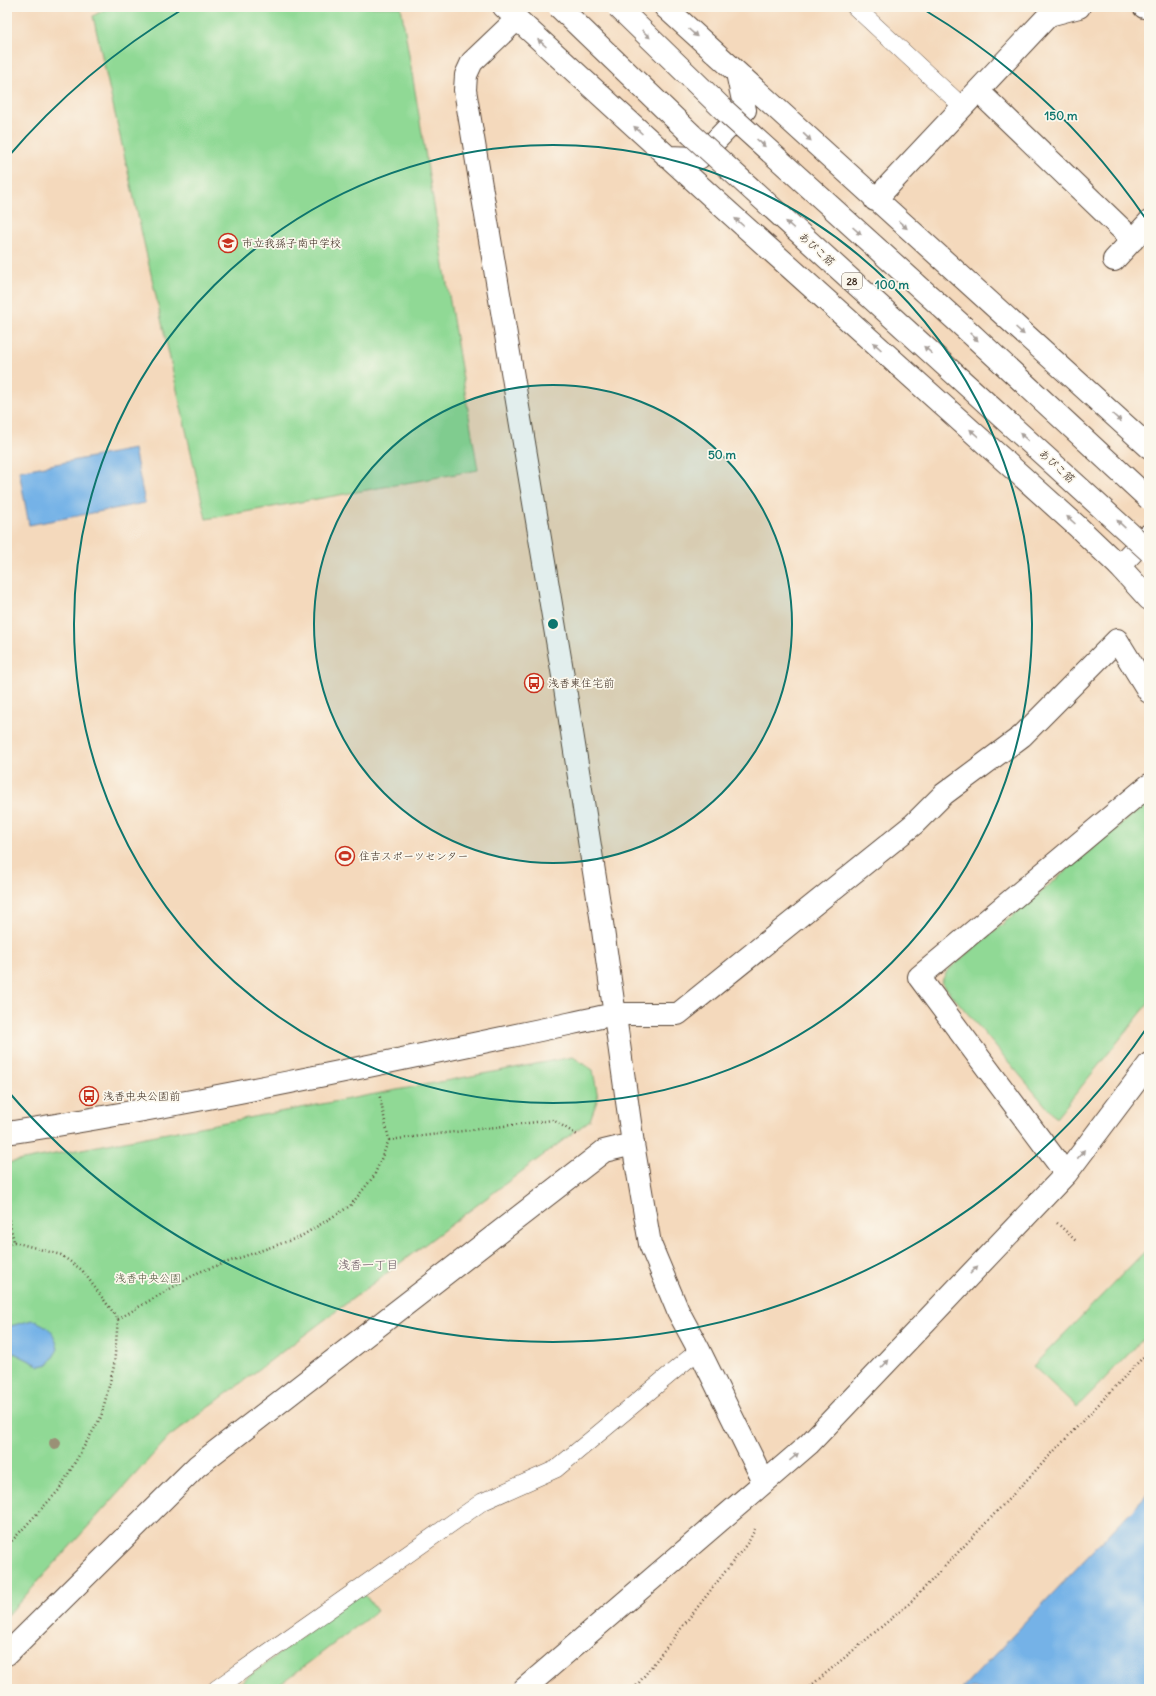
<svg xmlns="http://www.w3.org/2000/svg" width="1156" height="1696" font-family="Delius,'Klee One',sans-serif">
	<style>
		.green { fill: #90d995; stroke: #66825a }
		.water { fill: #75b2e7; stroke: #586e82 }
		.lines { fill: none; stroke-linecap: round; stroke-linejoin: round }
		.service-casing { stroke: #574436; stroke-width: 18 }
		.pedestrian-casing { stroke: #574436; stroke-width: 24 }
		.minor-casing { stroke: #574436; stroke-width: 24 }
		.tertiary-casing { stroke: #574436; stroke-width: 24 }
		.path { stroke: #574436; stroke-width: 2.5; stroke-dasharray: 1 3; stroke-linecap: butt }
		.service { stroke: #fff; stroke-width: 17 }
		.pedestrian { stroke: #fff; stroke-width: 22 }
		.minor { stroke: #fff; stroke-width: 22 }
		.tertiary { stroke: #fff; stroke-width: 22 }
		.primary-bridge-casing { stroke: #574436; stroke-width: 24; stroke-linecap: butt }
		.primary-bridge { stroke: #fff; stroke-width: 22 }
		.tree { fill: #9a9176 }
		.oneway { fill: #a79f9a }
		.ring { fill: none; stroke: #0f766e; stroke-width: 2 }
		.labels { text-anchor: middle; stroke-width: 3.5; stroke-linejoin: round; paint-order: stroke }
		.shield { fill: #fbf7ec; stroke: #75685c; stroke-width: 1 }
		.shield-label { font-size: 10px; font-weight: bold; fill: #3b2a1e }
		.poi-label { font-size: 11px; fill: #3b2a1e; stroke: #fbf7ec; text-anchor: start }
		.street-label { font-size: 11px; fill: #3b2a1e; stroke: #fbf7ec }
		.park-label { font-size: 11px; fill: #50563c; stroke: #fbf7ec }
		.neighbourhood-label { font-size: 12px; fill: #695963; stroke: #fbf7ec }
		.centre { fill: #0f766e; stroke: #fbf7ec; stroke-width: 2 }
		.ring-label { font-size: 12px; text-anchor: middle; font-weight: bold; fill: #0f766e; stroke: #fbf7ec; stroke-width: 3.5; stroke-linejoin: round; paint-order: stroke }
	</style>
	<rect width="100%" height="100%" fill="#fbf7ec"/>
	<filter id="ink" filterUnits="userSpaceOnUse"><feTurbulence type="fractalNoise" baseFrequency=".025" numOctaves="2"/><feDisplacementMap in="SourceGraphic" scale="8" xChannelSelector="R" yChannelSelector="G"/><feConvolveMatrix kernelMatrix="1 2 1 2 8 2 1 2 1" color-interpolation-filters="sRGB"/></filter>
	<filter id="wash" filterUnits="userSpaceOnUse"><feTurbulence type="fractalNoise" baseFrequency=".012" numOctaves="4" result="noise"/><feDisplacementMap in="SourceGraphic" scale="16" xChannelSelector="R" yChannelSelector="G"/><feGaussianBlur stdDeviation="0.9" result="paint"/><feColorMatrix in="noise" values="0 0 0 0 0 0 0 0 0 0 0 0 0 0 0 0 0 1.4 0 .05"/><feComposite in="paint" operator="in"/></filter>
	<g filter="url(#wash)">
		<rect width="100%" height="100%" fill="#f4d9bc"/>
		<!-- green -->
		<path class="green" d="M109 7H401L478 470 206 519 93 16Z
			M1149 801V1003L1056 1118 941 982 948 970Z
			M573 1057 593 1070 598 1098 590 1120 169 1437 7 1616V1163Z
			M1149 1247V1333L1077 1407 1033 1366Z
			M362 1591 377 1611 274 1689H232Z"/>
		<!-- water -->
		<path class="water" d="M134 449 145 503 29 525 19 471Z
			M32 1320C49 1326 54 1331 58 1349L49 1364 40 1366 8 1350 7 1347V1327Z
			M1149 1492V1689H962Z"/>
	</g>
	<g filter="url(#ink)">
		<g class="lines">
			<defs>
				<path id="service" d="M855 7 963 107
					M216 1689 482 1502 556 1469 699 1350"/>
				<path id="pedestrian" d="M1119 566 1149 599"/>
				<path id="minor" d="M504 7 724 208 1077 526 1119 566 1149 535
					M665 7 1149 447
					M1144 7 1149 8
					M516 20 472 62 466 75 465 90 564 682
					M978 91 1133 240
					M667 157 699 158 745 110 737 73
					M875 200 1049 15 1079 7
					M1114 260 1149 222
					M615 1014H678L914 824 944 794 1022 736 1117 640 1149 692
					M633 1144 650 1244 678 1311 699 1350 764 1482
					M1066 1174 919 977 1149 785
					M524 1689 809 1444 1066 1174 1149 1064"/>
				<path id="tertiary" d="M7 1133C211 1101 413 1057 615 1014
					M7 1654 197 1466 604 1151 633 1144 601 916 564 682"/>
			</defs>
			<!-- service casing -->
			<use href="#service" class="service-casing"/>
			<!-- pedestrian casing -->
			<use href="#pedestrian" class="pedestrian-casing"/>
			<!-- minor casing -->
			<use href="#minor" class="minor-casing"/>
			<!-- tertiary casing -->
			<use href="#tertiary" class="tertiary-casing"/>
			<!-- path -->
			<path class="path" d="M389 1140 553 1120 579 1136
				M7 1212 14 1242
				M1057 1223 1077 1242
				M7 1246 14 1242 61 1255 82 1270 118 1319 114 1366 101 1417 59 1490 7 1546
				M118 1319 199 1272 300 1237 350 1206 374 1176 389 1140 379 1093
				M634 1689 749 1541 755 1529
				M807 1689 910 1603 1149 1351"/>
			<!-- service -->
			<use href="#service" class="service"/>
			<!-- pedestrian -->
			<use href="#pedestrian" class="pedestrian"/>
			<!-- minor -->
			<use href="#minor" class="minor"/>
			<!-- tertiary -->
			<use href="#tertiary" class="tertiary"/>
			<defs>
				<path id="primary-bridge" d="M559 7 692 135 1149 551
					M618 7 724 110 968 331 1149 499"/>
			</defs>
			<!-- primary-bridge casing -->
			<use href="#primary-bridge" class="primary-bridge-casing"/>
			<!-- primary-bridge -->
			<use href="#primary-bridge" class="primary-bridge"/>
		</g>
		<!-- trees -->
		<circle class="tree" cx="55" cy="1443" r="6"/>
		<!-- one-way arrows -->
		<defs><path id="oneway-solid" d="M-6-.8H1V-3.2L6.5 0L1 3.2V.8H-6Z"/></defs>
		<g class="oneway">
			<use href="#oneway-solid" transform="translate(693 33) rotate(42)"/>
			<use href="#oneway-solid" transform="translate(646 34) rotate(44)"/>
			<use href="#oneway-solid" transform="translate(542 43) rotate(-138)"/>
			<use href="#oneway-solid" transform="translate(638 130) rotate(-138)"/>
			<use href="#oneway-solid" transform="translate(807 137) rotate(43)"/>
			<use href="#oneway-solid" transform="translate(761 143) rotate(42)"/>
			<use href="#oneway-solid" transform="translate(739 222) rotate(-138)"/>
			<use href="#oneway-solid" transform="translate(790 225) rotate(-138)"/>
			<use href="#oneway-solid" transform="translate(903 225) rotate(42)"/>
			<use href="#oneway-solid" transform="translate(857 231) rotate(42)"/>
			<use href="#oneway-solid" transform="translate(1020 331) rotate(42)"/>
			<use href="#oneway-solid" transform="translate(974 337) rotate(43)"/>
			<use href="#oneway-solid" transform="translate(877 346) rotate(-138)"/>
			<use href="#oneway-solid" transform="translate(928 350) rotate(-138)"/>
			<use href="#oneway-solid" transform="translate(1117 418) rotate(42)"/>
			<use href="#oneway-solid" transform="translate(974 433) rotate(-138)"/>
			<use href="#oneway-solid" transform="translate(1024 437) rotate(-138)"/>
			<use href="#oneway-solid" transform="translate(1071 520) rotate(-138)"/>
			<use href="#oneway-solid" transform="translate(1121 524) rotate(-137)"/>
			<use href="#oneway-solid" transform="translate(1081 1154) rotate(-52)"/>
			<use href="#oneway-solid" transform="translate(974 1270) rotate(-46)"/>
			<use href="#oneway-solid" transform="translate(885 1364) rotate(-47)"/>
			<use href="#oneway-solid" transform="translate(794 1457) rotate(-40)"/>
		</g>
	</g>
	<!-- distance rings -->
	<circle cx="553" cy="624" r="239" fill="#0f766e" fill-opacity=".12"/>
	<g class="ring">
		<circle cx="553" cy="624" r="239"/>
		<circle cx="553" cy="624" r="479"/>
		<path d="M1148 1026A718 718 0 0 1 7 1090M7 158A718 718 0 0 1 183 9M923 9A718 718 0 0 1 1148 222"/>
	</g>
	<!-- icons -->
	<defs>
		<symbol id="school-ring" viewBox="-11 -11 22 22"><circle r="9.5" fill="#fbf7ec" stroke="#c8321e" stroke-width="1.5"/><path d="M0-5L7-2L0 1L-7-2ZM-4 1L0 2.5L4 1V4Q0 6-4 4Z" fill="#c8321e"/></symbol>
		<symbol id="bus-ring" viewBox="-11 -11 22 22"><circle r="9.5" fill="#fbf7ec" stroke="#c8321e" stroke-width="1.5"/><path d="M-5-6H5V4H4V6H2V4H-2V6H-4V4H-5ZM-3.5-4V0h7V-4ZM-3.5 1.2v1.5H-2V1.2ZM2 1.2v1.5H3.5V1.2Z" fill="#c8321e"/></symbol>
		<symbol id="stadium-ring" viewBox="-11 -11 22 22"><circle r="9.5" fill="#fbf7ec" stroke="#c8321e" stroke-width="1.5"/><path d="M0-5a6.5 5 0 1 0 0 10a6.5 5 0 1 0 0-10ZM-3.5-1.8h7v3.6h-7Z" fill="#c8321e"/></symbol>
	</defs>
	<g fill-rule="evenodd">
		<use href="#school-ring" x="217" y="232" width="22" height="22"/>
		<use href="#bus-ring" x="523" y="672" width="22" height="22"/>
		<use href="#stadium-ring" x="334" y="845" width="22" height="22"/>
		<use href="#bus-ring" x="78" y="1085" width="22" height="22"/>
	</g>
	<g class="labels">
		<!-- shield labels -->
		<rect class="shield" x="842" y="273" width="20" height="16" rx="3"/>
		<g class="shield-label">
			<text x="852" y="285">28</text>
		</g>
		<!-- poi labels -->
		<g class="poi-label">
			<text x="242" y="247">市立我孫子南中学校</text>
			<text x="548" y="687">浅香東住宅前</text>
			<text x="359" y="860">住吉スポーツセンター</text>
			<text x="103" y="1100">浅香中央公園前</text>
		</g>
		<!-- street labels -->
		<g class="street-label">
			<text transform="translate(817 249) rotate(42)" y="4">あびこ筋</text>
			<text transform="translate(1057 466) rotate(42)" y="4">あびこ筋</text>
		</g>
		<!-- park labels -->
		<g class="park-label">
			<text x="148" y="1282">浅香中央公園</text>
		</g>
		<!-- neighbourhood labels -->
		<g class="neighbourhood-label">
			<text x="368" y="1269">浅香一丁目</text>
		</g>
	</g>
	<circle cx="553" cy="624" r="6" class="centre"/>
	<g class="ring-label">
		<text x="1061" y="120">150 m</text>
		<text x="892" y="289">100 m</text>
		<text x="722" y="459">50 m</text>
	</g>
	<!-- margin -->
	<rect width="1156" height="1696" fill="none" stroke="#fbf7ec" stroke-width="24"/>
</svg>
